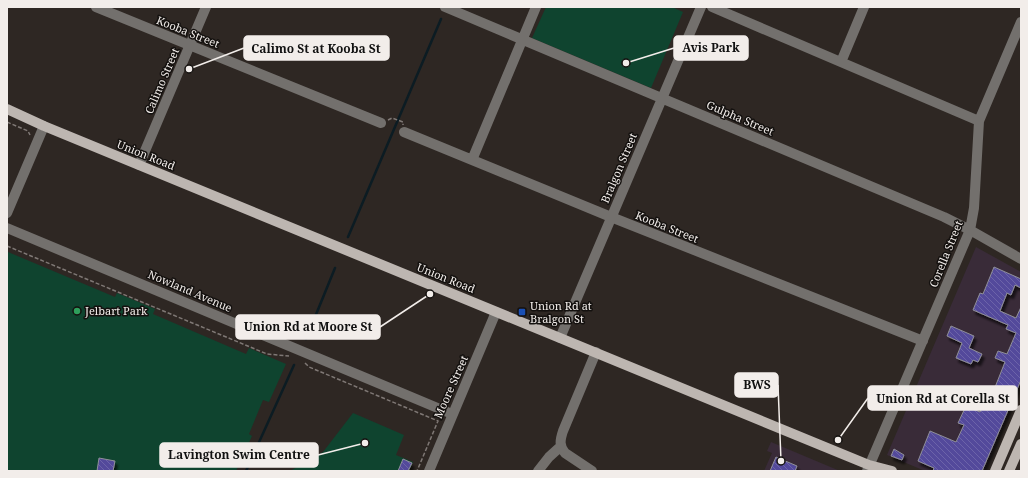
<svg xmlns="http://www.w3.org/2000/svg" width="1028" height="478" font-family="'Noto Serif',serif">
	<style>
		.commercial { fill: #392b38 }
		.park { fill: #0f442f }
		.lines { fill: none; stroke-linecap: round; stroke-linejoin: round }
		.stream { stroke: #0c1c23; stroke-width: 2.5 }
		.building { fill: url(#building-back-hatch); stroke: #8f8f98; filter: url(#shadow) }
		.path { stroke: #7f7875; stroke-width: 1.5; stroke-dasharray: 4 2; stroke-linecap: butt }
		.minor { stroke: #73706d; stroke-width: 10 }
		.major { stroke: #bdb6b1; stroke-width: 10 }
		.leisure-dot { fill: #2e9e5b; stroke: #14110f; stroke-width: 1.5 }
		.transit-dot { fill: #1a4fb4; stroke: #14110f; stroke-width: 1.5 }
		.labels { text-anchor: middle; stroke-width: 3; stroke-linejoin: round; paint-order: stroke }
		.street-label { font-size: 11px; fill: #f2edea; stroke: #14110f }
		.poi-label { font-size: 11px; fill: #f2edea; stroke: #14110f; text-anchor: start }
		.leader { fill: none; stroke: #f2edea; stroke-width: 1.5 }
		.callout-dot { fill: #f2edea; stroke: #14110f; stroke-width: 1.5 }
		.callout { fill: #f2edea; stroke: #f2edea; stroke-width: 1.5 }
		.callout-label { font-size: 12px; text-anchor: middle; font-weight: bold; fill: #111 }
	</style>
	<defs>
		<pattern id="building-back-hatch" width="6" height="6" patternUnits="userSpaceOnUse"><rect width="6" height="6" fill="#53499b"/><path d="M-1 5l2 2M0 0l6 6M5-1l2 2" fill="none" stroke="#6c64a9"/></pattern>
		<filter id="shadow"><feDropShadow dx="2.5" dy="4" stdDeviation="1" flood-color="#0009"/></filter>
	</defs>
	<rect width="100%" height="100%" fill="#2e2723"/>
	<!-- commercial -->
	<path class="commercial" d="M976 247 1021 272V383L984 471H925L887 455Z
		M771 442 840 471H764L772 453 767 451Z"/>
	<!-- park -->
	<path class="park" d="M546 7H672L683 12 651 88 532 38Z
		M8 252 115 297 117 293 155 309 153 314 246 354 249 348 286 364 269 402 263 400 249 434 252 436 236 471H7V255Z
		M353 413 404 435 396 455 413 462 409 471H290L323 452Z"/>
	<g class="lines">
		<!-- stream -->
		<path class="stream" d="M348 237 441 19
			M306 339 335 268
			M246 471 294 365"/>
	</g>
	<!-- building -->
	<path class="building" d="M994 267 1021 279V288L1015 285 1011 295 1007 293 1000 311 1016 318 1021 307V380L982 471H933L934 468 918 461 930 431 956 442 964 425 958 423 966 406 980 412 986 398 990 400 1005 362 995 358 998 351 1007 354 1016 333 1006 329 1008 325 973 310 980 293 983 294Z
		M951 326 974 336 969 348 982 354 978 362 973 360 971 364 956 358 962 343 947 336Z
		M894 449 904 455 902 460 891 456Z
		M776 457 797 466 795 471H770Z
		M99 458 115 461 113 471H97Z
		M403 459 412 463 408 471H398Z"/>
	<g class="lines">
		<!-- path -->
		<path class="path" d="M388 120 392 118 403 122V125
			M7 122 28 131 30 135
			M7 246 267 354 289 356
			M305 363 309 367 438 421 417 471"/>
		<!-- minor -->
		<path class="minor" d="M96 7 381 123
			M445 7 944 217 970 230 1021 259
			M712 7 979 121
			M841 62 864 7
			M404 132 611 217 923 341
			M472 160 536 7
			M139 165 206 7
			M7 213 44 126
			M7 228 452 414
			M560 338 701 7
			M429 471 496 312
			M538 471 549 457 560 447
			M592 471 565 453C559 446 560 440 563 431L596 352
			M867 471 970 230 974 208 979 121 1021 22"/>
		<!-- major -->
		<path class="major" d="M7 109 44 126 869 465 892 471
			M995 471 1021 410
			M1009 471 1021 444"/>
	</g>
	<!-- markers -->
	<circle class="leisure-dot" cx="77" cy="311" r="4"/>
	<rect class="transit-dot" x="518" y="308" width="8" height="8" rx="2"/>
	<g class="labels">
		<!-- street labels -->
		<g class="street-label">
			<text transform="translate(188 32) rotate(22)" y="4">Kooba Street</text>
			<text transform="translate(162 81) rotate(-67)" y="4">Calimo Street</text>
			<text transform="translate(740 118) rotate(23)" y="4">Gulpha Street</text>
			<text transform="translate(146 155) rotate(22)" y="4">Union Road</text>
			<text transform="translate(619 168) rotate(-67)" y="4">Bralgon Street</text>
			<text transform="translate(667 227) rotate(22)" y="4">Kooba Street</text>
			<text transform="translate(946 254) rotate(-68)" y="4">Corella Street</text>
			<text transform="translate(446 278) rotate(22)" y="4">Union Road</text>
			<text transform="translate(190 291) rotate(23)" y="4">Nowland Avenue</text>
			<text transform="translate(451 387) rotate(-66)" y="4">Moore Street</text>
		</g>
		<!-- poi labels -->
		<g class="poi-label">
			<text x="530" y="310">Union Rd at<tspan x="530" dy="13">Bralgon St</tspan></text>
			<text x="85" y="315">Jelbart Park</text>
		</g>
	</g>
	<!-- callouts -->
	<path class="leader" d="M626 63L674 48M189 69L244 48M430 294L380 327M781 461L778 385M838 440L868 398M365 443L318 455"/>
	<g class="callout-dot">
		<circle cx="626" cy="63" r="4"/>
		<circle cx="189" cy="69" r="4"/>
		<circle cx="430" cy="294" r="4"/>
		<circle cx="781" cy="461" r="4"/>
		<circle cx="838" cy="440" r="4"/>
		<circle cx="365" cy="443" r="4"/>
	</g>
	<g class="callout">
		<rect x="674" y="36" width="74" height="24" rx="4"/>
		<rect x="244" y="36" width="145" height="24" rx="4"/>
		<rect x="236" y="315" width="144" height="24" rx="4"/>
		<rect x="735" y="373" width="43" height="24" rx="4"/>
		<rect x="868" y="386" width="149" height="24" rx="4"/>
		<rect x="160" y="443" width="158" height="24" rx="4"/>
	</g>
	<g class="callout-label">
		<text x="711" y="52">Avis Park</text>
		<text x="316" y="53">Calimo St at Kooba St</text>
		<text x="308" y="331">Union Rd at Moore St</text>
		<text x="757" y="389">BWS</text>
		<text x="943" y="403">Union Rd at Corella St</text>
		<text x="239" y="459">Lavington Swim Centre</text>
	</g>
	<!-- border -->
	<rect width="1028" height="478" fill="none" stroke="#f2edea" stroke-width="16"/>
</svg>
